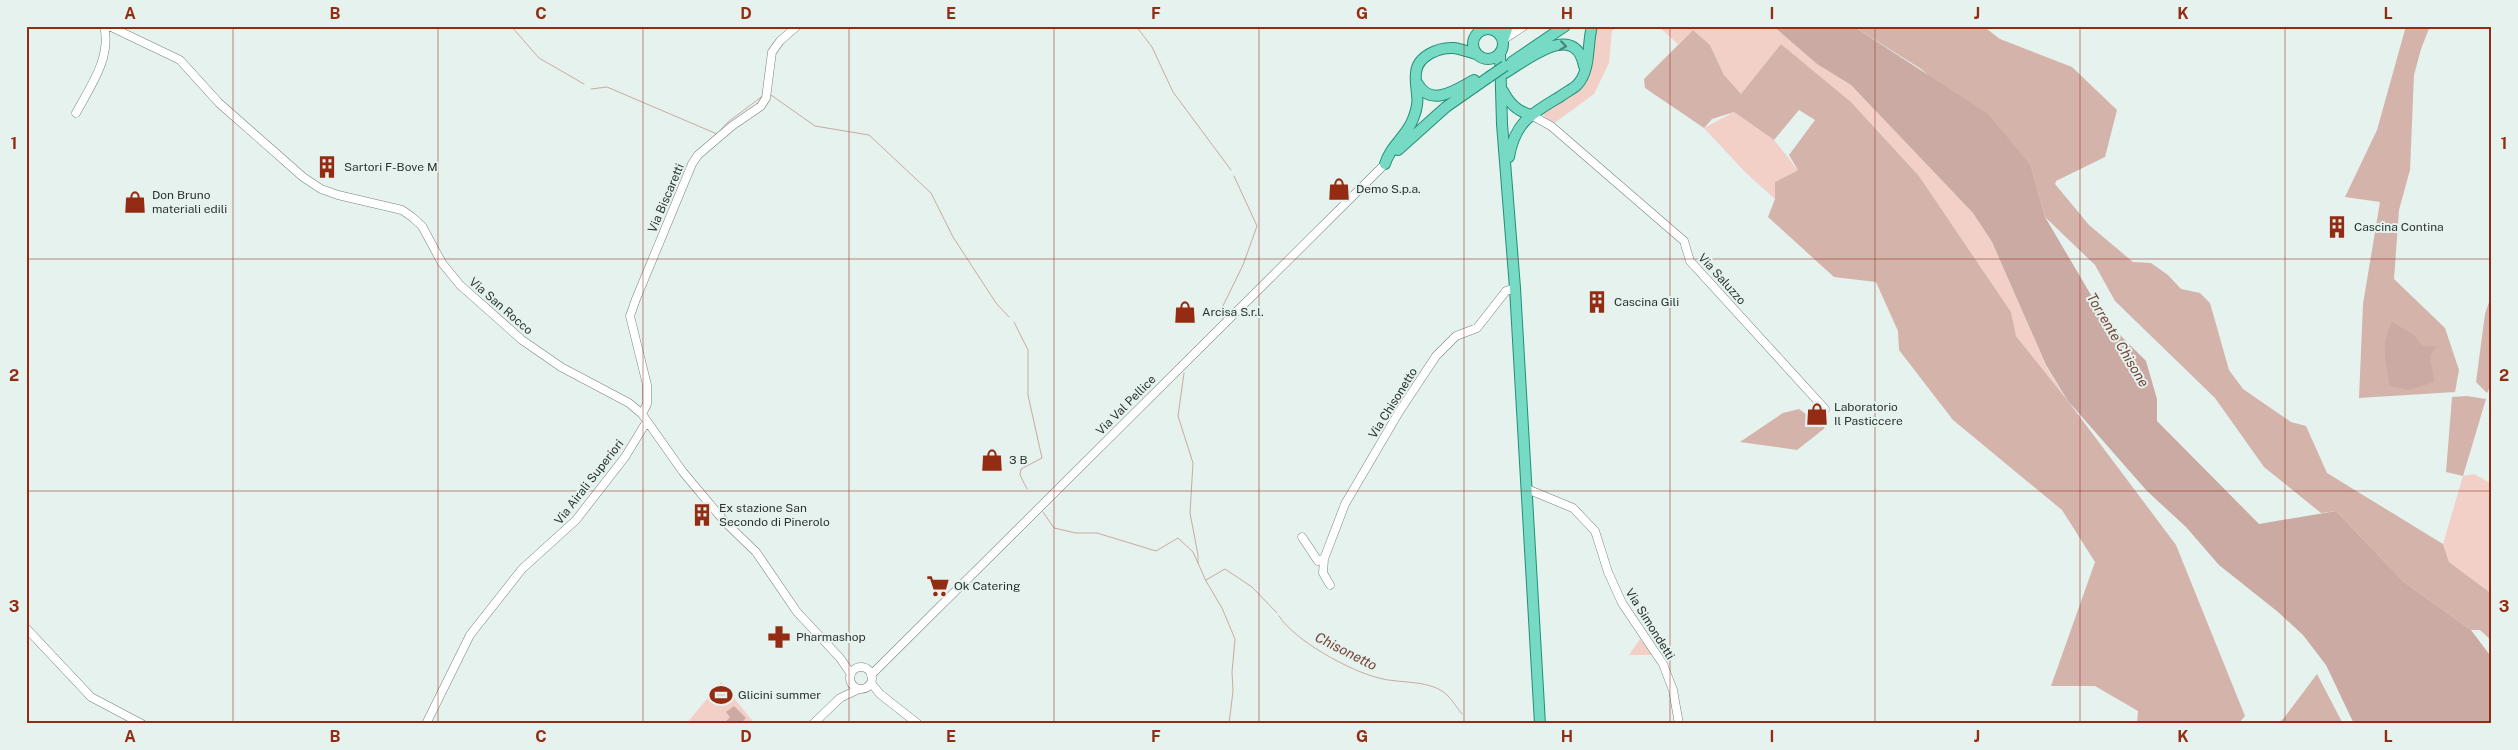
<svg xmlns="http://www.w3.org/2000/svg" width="2518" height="750" font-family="'Public Sans',sans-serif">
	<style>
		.green { fill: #f2d0c8 }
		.forest { fill: #d4b3ab }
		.water { fill: #caaaa2 }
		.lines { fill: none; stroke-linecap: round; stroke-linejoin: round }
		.stream { stroke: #caaaa2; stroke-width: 1 }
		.minor-casing { stroke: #77837f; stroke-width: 9 }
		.major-casing { stroke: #229077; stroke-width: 12 }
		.minor { stroke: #fff; stroke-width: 8 }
		.major { stroke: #77dac4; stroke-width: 10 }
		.major-bridge-casing { stroke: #229077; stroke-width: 12; stroke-linecap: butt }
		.major-bridge { stroke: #77dac4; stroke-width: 10 }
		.oneway { stroke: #4e7e73 }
		.grid { fill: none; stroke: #942c13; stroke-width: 1; stroke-opacity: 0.55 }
		.labels { text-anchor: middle; stroke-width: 4; stroke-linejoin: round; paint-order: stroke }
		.poi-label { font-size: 12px; fill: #2d3230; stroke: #e5f2ed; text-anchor: start }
		.street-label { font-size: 12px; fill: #2d3230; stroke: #e5f2ed }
		.water-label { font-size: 14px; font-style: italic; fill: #764539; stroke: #e5f2ed }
		.neatline { fill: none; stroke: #942c13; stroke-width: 2 }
		.grid-label { font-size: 16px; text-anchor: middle; font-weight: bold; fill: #942c13 }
	</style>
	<rect width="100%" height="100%" fill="#e5f2ed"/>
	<!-- green -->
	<path class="green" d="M1598 26H1618L1612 31 1609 63 1594 94 1553 124 1541 113C1566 97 1592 89 1593 57 1594 47 1592 35 1598 26Z
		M1658 26H1773L1817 64 1851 85 1973 213 1992 242 2047 368 2068 401 2016 336 2011 312 1919 176 1851 102 1781 44 1741 95 1724 75 1710 45 1693 30 1678 44Z
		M1734 112 1774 140 1798 170 1775 182V199L1746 173 1704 128Z
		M2474 474 2492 484V594L2449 562 2443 544 2463 476Z
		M1640 639 1653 655H1629Z
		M721 682 755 724H686Z"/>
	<!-- forest -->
	<path class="forest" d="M1853 26H1983L2000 39 2072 67 2117 110 2105 157 2056 181 2055 184 2089 225 2133 262 2151 263 2168 275 2181 289 2200 293 2210 303 2229 370 2243 389 2291 422 2306 426 2327 473 2443 544 2449 562 2492 594V641L2480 630H2471L2404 582 2336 511 2321 513 2264 467 2215 398 2115 301 2095 265 2045 217 2031 166 1921 69Z
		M2406 26H2430L2421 49 2414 75 2410 170 2399 210 2394 279 2445 328 2459 370 2455 392 2359 398 2363 304 2380 202 2345 197 2377 130Z
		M1693 30 1710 45 1724 75 1741 94 1781 44 1851 102 1919 176 2011 312 2016 336 2068 401 2176 545 2245 716 2238 724H2137L2138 711 2095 686H2051L2095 562 2062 510 1953 420 1899 350 1898 331 1876 282 1834 277 1768 217 1775 199V182L1798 170 1789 155 1815 120 1799 110 1774 140 1734 112 1712 119 1704 128 1645 88 1644 79Z
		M2492 293V382L2487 393 2476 382 2485 314Z
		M2467 396 2486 399 2463 476 2446 472 2452 397Z
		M1799 409 1825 428 1797 450 1740 442 1783 413Z
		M2317 674 2343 724H2277L2284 718Z"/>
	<!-- water -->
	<path class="water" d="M1773 26H1853L1988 114 2031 166 2045 217 2107 322 2146 361 2157 399V421L2259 524 2336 511 2404 582 2471 630 2492 658V724H2354L2326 665 2303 635 2278 612 2219 565 2186 527 2147 491 2068 401 2046 365 1992 242 1973 213 1851 85 1817 64Z
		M2392 322 2414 335 2422 346H2437L2430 356 2434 382 2409 390 2390 386C2386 364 2380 343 2392 322Z
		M734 706 746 718 740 724H724L730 717 726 712Z"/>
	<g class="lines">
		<!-- stream -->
		<path class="stream" d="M511 26 539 58 584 84
			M1136 26 1152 47 1173 92 1231 170
			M591 89 607 87 717 134 728 122 764 95
			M771 95 815 126 869 135 931 193 953 237 996 303 1009 317
			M1218 316 1243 265 1257 226 1234 176
			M1014 322 1028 350V395L1042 458 1021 469 1020 475 1027 489
			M1184 373 1178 416 1193 463 1190 513 1198 555V563
			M1043 512 1054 528 1076 533H1097L1156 551 1178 538 1193 552 1206 581 1222 608 1235 639 1232 672 1233 691 1229 724
			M1206 580 1225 569 1252 587 1277 613
			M1279 616C1295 641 1350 671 1379 678 1400 684 1432 679 1448 696 1453 701 1457 708 1462 714"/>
		<defs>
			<path id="minor" d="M109 26 180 60 219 103 303 177 321 189 338 195 402 210 412 217 422 226 442 263 460 285 522 340 561 367 629 403 642 414 683 472 724 521 756 552 797 612 840 658 851 674
				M1477 26 1479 31
				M1503 40 1524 26
				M76 113C90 87 112 57 104 26
				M1531 115 1551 126 1684 241 1690 261 1825 409
				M642 414 647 404V385L630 316 636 299 692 164 698 155 732 126 761 106 766 98 772 52 780 41 797 26
				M1527 489 1573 508 1595 531 1608 572 1622 603 1663 664 1673 690 1679 724
				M1302 537 1318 561 1324 559
				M1330 585 1323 573 1324 559 1345 504 1399 412 1436 356 1456 336 1477 328 1506 291 1515 288
				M26 628 91 697 142 724
				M850 678a11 11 0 1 1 22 0a11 11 0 1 1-22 0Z
				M871 675 1385 164
				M871 683 880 694 918 724
				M426 724 470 635 522 569 576 520 625 457 647 421
				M813 724 840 698 859 689"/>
			<path id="major" d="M1473 44a15 15 0 1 1 30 0a15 15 0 1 1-30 0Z
				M1503 40 1508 26
				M1500 54 1502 124 1515 288 1540 724
				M1512 62 1565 26
				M1505 73C1527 60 1575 20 1584 66
				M1418 84C1431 108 1457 89 1474 80
				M1503 91C1510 104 1517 111 1531 115
				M1398 150 1446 107 1489 77
				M1509 157C1515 121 1533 113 1561 96 1566 92 1573 89 1577 85 1591 71 1587 44 1592 26
				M1385 164C1390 146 1407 136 1413 119 1422 97 1414 91 1416 73 1417 56 1439 47 1454 48 1461 49 1469 52 1476 54"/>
		</defs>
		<!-- minor casing -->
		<use href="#minor" class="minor-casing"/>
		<!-- major casing -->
		<use href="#major" class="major-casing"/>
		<!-- minor -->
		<use href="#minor" class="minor"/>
		<!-- major -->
		<use href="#major" class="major"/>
		<defs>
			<path id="major-bridge" d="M1489 77 1505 66"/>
		</defs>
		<!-- major-bridge casing -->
		<use href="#major-bridge" class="major-bridge-casing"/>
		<!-- major-bridge -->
		<use href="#major-bridge" class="major-bridge"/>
	</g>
	<!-- one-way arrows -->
	<defs><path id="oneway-chevron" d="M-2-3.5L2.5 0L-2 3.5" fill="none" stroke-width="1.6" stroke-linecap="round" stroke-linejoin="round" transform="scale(1.25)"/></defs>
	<use class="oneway" href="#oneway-chevron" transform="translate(1563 46) rotate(8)"/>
	<!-- grid -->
	<path class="grid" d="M233 26V724M438 26V724M643 26V724M849 26V724M1054 26V724M1259 26V724M1464 26V724M1670 26V724M1875 26V724M2080 26V724M2285 26V724M26 259H2492M26 491H2492"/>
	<!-- icons -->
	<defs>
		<symbol id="building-bare" viewBox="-9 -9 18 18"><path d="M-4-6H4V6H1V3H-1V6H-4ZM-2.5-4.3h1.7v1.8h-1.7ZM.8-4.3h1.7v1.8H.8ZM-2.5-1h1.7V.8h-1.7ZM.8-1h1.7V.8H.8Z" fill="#942c13" stroke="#e5f2ed" stroke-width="2.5" paint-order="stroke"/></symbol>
		<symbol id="shop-bare" viewBox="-9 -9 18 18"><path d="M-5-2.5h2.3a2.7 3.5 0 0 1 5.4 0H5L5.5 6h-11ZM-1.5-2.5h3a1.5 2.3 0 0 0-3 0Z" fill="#942c13" stroke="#e5f2ed" stroke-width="2.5" paint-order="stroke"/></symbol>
		<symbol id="supermarket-bare" viewBox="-9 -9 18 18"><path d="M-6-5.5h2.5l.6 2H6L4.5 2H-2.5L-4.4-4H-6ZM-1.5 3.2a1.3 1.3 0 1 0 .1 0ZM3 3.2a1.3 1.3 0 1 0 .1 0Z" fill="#942c13" stroke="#e5f2ed" stroke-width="2.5" paint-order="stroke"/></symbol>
		<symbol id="pharmacy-bare" viewBox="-9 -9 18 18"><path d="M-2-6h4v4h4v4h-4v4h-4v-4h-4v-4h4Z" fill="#942c13" stroke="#e5f2ed" stroke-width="2.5" paint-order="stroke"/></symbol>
		<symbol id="stadium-bare" viewBox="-9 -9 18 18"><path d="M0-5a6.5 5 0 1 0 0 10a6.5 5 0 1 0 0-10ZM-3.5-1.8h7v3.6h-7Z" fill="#942c13" stroke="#e5f2ed" stroke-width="2.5" paint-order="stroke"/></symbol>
	</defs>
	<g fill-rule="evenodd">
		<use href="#building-bare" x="311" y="151" width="32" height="32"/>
		<use href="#shop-bare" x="1323" y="173" width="32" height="32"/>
		<use href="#shop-bare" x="119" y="186" width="32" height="32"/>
		<use href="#building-bare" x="2321" y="211" width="32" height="32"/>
		<use href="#building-bare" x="1581" y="286" width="32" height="32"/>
		<use href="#shop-bare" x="1169" y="296" width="32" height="32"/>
		<use href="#shop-bare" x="1801" y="398" width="32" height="32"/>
		<use href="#shop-bare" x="976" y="444" width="32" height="32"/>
		<use href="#building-bare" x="686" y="499" width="32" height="32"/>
		<use href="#supermarket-bare" x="922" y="570" width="32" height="32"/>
		<use href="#pharmacy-bare" x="763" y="621" width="32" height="32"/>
		<use href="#stadium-bare" x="705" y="679" width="32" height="32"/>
	</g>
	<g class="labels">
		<!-- poi labels -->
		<g class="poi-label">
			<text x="344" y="171">Sartori F-Bove M</text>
			<text x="1356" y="193">Demo S.p.a.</text>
			<text x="152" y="199">Don Bruno<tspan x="152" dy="14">materiali edili</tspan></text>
			<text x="2354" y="231">Cascina Contina</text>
			<text x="1614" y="306">Cascina Gili</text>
			<text x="1202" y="316">Arcisa S.r.l.</text>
			<text x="1834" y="411">Laboratorio<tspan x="1834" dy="14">Il Pasticcere</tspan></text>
			<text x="1009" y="464">3 B</text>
			<text x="719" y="512">Ex stazione San<tspan x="719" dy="14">Secondo di Pinerolo</tspan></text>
			<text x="954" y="590">Ok Catering</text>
			<text x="796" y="641">Pharmashop</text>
			<text x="738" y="699">Glicini summer</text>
		</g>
		<!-- street labels -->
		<g class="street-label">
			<text transform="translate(666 198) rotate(-67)" y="4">Via Biscaretti</text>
			<text transform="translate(1722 279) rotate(48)" y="4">Via Saluzzo</text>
			<text transform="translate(501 306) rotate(41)" y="4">Via San Rocco</text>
			<text transform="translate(1393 403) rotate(-58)" y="4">Via Chisonetto</text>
			<text transform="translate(1126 405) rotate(-45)" y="4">Via Val Pellice</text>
			<text transform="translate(589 482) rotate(-52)" y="4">Via Airali Superiori</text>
			<text transform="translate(1650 624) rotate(58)" y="4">Via Simondetti</text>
		</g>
		<!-- water labels -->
		<g class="water-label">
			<text transform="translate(2118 340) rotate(59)" y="5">Torrente Chisone</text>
			<text transform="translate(1346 651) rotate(27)" y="5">Chisonetto</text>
		</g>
	</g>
	<!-- border -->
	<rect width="2518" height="750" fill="none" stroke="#e5f2ed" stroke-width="55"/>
	<rect x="28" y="28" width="2462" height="694" class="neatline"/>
	<g class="grid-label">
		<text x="130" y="19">A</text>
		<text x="335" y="19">B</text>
		<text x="541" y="19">C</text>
		<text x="746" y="19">D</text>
		<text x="951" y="19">E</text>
		<text x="1156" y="19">F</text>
		<text x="1362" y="19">G</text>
		<text x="1567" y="19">H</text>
		<text x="1772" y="19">I</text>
		<text x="1977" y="19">J</text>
		<text x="2183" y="19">K</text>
		<text x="2388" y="19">L</text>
		<text x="14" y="149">1</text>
		<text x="2504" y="149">1</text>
		<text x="14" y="381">2</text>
		<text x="2504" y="381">2</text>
		<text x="14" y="612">3</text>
		<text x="2504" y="612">3</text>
		<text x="130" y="742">A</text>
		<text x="335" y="742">B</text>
		<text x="541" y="742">C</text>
		<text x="746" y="742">D</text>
		<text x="951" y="742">E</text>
		<text x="1156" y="742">F</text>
		<text x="1362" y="742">G</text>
		<text x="1567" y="742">H</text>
		<text x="1772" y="742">I</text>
		<text x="1977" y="742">J</text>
		<text x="2183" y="742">K</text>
		<text x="2388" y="742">L</text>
	</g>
</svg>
